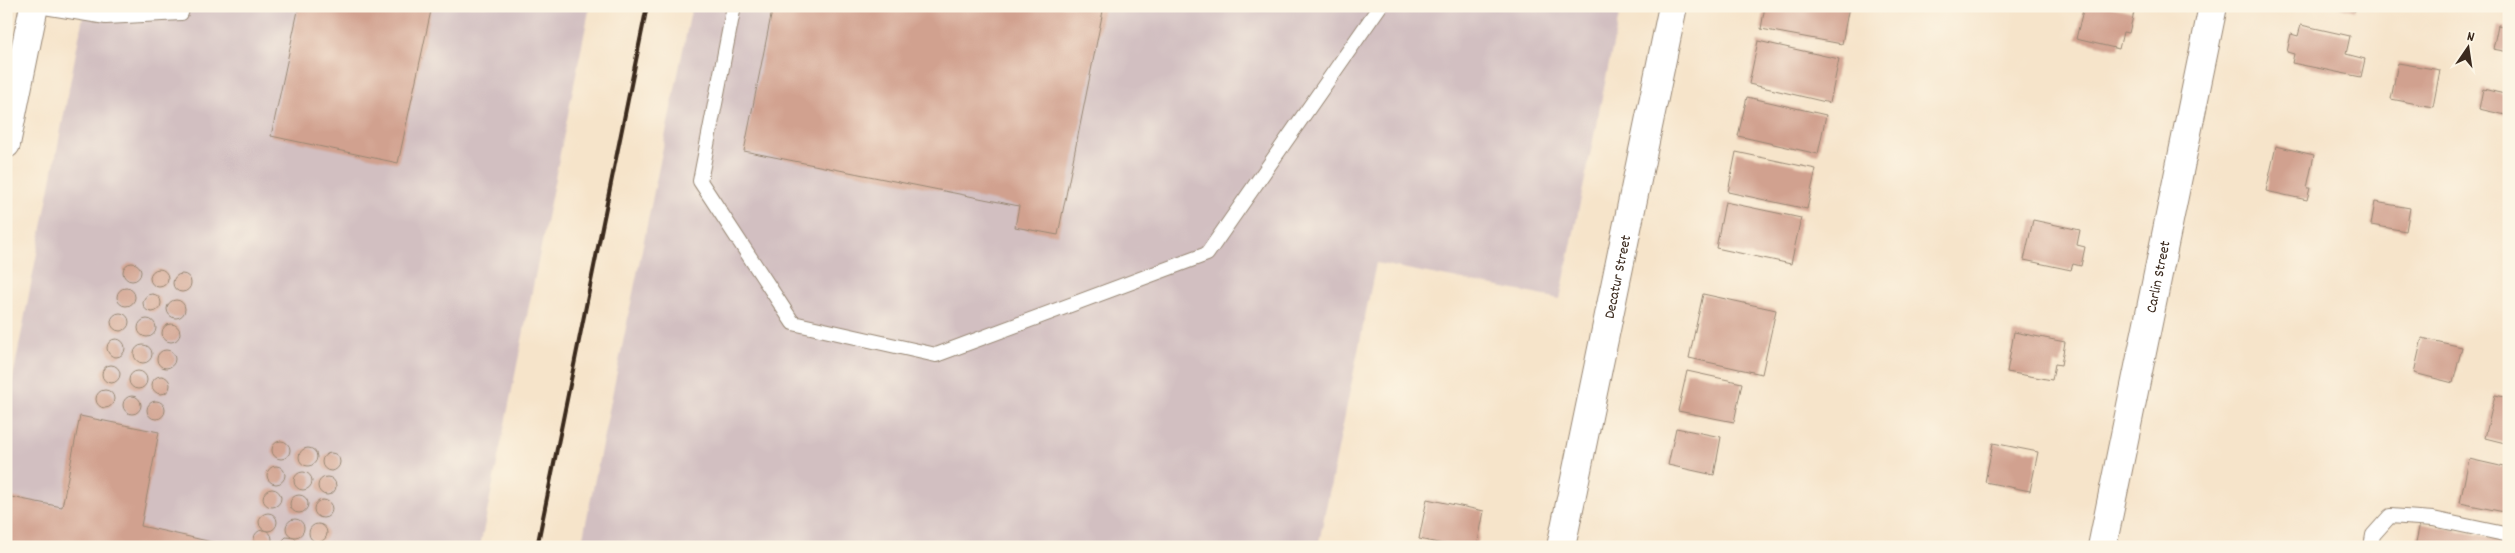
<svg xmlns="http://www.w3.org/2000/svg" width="2515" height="553" font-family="Dekko,sans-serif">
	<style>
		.industrial { fill: #d2bfc1 }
		.building { fill: #d1a18f }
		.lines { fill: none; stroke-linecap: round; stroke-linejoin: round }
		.lane-casing { stroke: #988774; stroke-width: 16 }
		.street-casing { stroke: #988774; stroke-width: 30 }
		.lane { stroke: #fff; stroke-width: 14 }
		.street { stroke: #fff; stroke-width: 28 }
		.rail { stroke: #3b2a1e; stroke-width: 4 }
		.labels { text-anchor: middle; stroke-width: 4; stroke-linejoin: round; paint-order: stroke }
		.street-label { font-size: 15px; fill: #3b2a1e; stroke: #fcf5e5 }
	</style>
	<rect width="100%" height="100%" fill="#fcf5e5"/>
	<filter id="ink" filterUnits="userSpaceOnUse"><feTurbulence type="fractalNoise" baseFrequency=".02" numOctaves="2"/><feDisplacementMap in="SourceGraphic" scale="10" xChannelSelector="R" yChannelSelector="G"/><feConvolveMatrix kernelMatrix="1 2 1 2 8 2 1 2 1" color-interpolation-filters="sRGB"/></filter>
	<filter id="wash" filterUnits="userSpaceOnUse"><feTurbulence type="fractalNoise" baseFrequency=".0096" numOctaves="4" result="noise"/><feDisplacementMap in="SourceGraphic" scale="20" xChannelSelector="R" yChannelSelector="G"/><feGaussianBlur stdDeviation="1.12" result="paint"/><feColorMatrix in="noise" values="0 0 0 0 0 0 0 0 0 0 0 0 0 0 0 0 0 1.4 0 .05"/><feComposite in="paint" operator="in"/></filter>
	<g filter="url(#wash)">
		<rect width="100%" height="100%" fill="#f6e4ca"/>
		<!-- industrial -->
		<path class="industrial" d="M85 6H590L480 547H6V413Z
			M692 6H1621L1560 299 1376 263 1318 547H581Z"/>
		<g id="blocks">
			<!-- building -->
			<path class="building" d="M299 6H432L398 163 271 136Z
				M773 6H1104L1058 235 1015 227 1019 206 744 151Z
				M1206 6H1228L1227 11Z
				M1765 6H1849L1842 44 1761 29Z
				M2084 6H2108L2134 12 2129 33 2123 32 2119 49 2076 39Z
				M2338 6H2356L2355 11Z
				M2301 25 2350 36 2346 54 2365 59 2361 77 2292 63 2294 54 2287 52 2291 34 2298 36Z
				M2498 25 2509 27V52L2493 49Z
				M1758 41 1839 59 1830 103 1749 84Z
				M2398 63 2440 70 2433 107 2391 99Z
				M2483 89 2509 95 2506 115 2479 109Z
				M1747 97 1826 115 1818 154 1738 136Z
				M2276 146 2314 155 2307 188H2310L2307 200 2266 191Z
				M1736 152 1816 169 1807 209 1728 192Z
				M1725 202 1801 218 1791 264 1716 248Z
				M2375 202 2410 208 2406 231 2371 225Z
				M2033 220 2080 230 2077 245 2085 247 2081 266 2073 264 2071 270 2024 260Z
				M123 272a9 9 0 1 1 18 0a9 9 0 1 1-18 0Z
				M150 278a9 9 0 1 1 18 0a9 9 0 1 1-18 0Z
				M173 283a9 9 0 1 1 18 0a9 9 0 1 1-18 0Z
				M117 297a9 9 0 1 1 18 0a9 9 0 1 1-18 0Z
				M143 303a9 9 0 1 1 18 0a9 9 0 1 1-18 0Z
				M1703 294 1776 310 1762 374 1689 358Z
				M167 309a9 9 0 1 1 18 0a9 9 0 1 1-18 0Z
				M111 322a9 9 0 1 1 18 0a9 9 0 1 1-18 0Z
				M138 328a9 9 0 1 1 18 0a9 9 0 1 1-18 0Z
				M162 333a9 9 0 1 1 18 0a9 9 0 1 1-18 0Z
				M2014 332 2065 342 2061 365 2055 364 2052 380 2007 372Z
				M2422 338 2462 347 2453 383 2414 373Z
				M107 348a9 9 0 1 1 18 0a9 9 0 1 1-18 0Z
				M134 354a9 9 0 1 1 18 0a9 9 0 1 1-18 0Z
				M157 359a9 9 0 1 1 18 0a9 9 0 1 1-18 0Z
				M102 374a9 9 0 1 1 18 0a9 9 0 1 1-18 0Z
				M129 380a9 9 0 1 1 18 0a9 9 0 1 1-18 0Z
				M1687 371 1742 383 1734 422 1678 411Z
				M152 385a9 9 0 1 1 18 0a9 9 0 1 1-18 0Z
				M96 399a9 9 0 1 1 18 0a9 9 0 1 1-18 0Z
				M2495 395 2509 398V444L2485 438Z
				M123 405a9 9 0 1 1 18 0a9 9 0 1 1-18 0Z
				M147 410a9 9 0 1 1 18 0a9 9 0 1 1-18 0Z
				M80 416 159 432 141 526 234 547H6V496L62 507Z
				M1676 428 1721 437 1714 475 1668 465Z
				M272 450a9 9 0 1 1 18 0a9 9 0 1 1-18 0Z
				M1993 443 2038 452 2030 491 1985 482Z
				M299 457a9 9 0 1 1 18 0a9 9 0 1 1-18 0Z
				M322 462a9 9 0 1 1 18 0a9 9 0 1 1-18 0Z
				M2469 459 2509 468V513L2460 503Z
				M267 475a9 9 0 1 1 18 0a9 9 0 1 1-18 0Z
				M294 481a9 9 0 1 1 18 0a9 9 0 1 1-18 0Z
				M318 486a9 9 0 1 1 18 0a9 9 0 1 1-18 0Z
				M263 498a9 9 0 1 1 18 0a9 9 0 1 1-18 0Z
				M290 504a9 9 0 1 1 18 0a9 9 0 1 1-18 0Z
				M1427 499 1484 511 1477 547H1457L1419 539Z
				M314 509a9 9 0 1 1 18 0a9 9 0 1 1-18 0Z
				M259 522a9 9 0 1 1 18 0a9 9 0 1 1-18 0Z
				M286 528a9 9 0 1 1 18 0a9 9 0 1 1-18 0Z
				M2420 523 2509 541V547H2415Z
				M309 533a9 9 0 1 1 18 0a9 9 0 1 1-18 0Z
				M254 539a9 9 0 1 1 18 0a9 9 0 1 1-18 0Z
				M286 537 295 538 299 547H280L282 541Z
				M312 542 318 543 322 547H305Z"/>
		</g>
	</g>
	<g filter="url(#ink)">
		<use href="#blocks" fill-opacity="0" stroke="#988774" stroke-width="1"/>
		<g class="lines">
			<defs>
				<path id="lane" d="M38 6 106 17 181 13 183 6
					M734 6 700 181 793 323 936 355 1207 254 1380 6
					M2371 547 2373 535 2390 516 2433 519 2509 535"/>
				<g id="street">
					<path d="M6 144 34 6"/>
					<path id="s1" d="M1561 547 1673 6"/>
					<path id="s2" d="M2102 547 2213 6"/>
				</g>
			</defs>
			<!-- lane casing -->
			<use href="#lane" class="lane-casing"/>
			<!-- street casing -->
			<use href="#street" class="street-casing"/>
			<!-- lane -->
			<use href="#lane" class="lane"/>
			<!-- street -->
			<use href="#street" class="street"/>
			<!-- rail -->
			<path class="rail" d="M537 547 647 6"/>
		</g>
	</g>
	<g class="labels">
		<!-- street labels -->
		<g class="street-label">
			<text dy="5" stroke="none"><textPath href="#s1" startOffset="276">Decatur Street</textPath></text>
			<text dy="5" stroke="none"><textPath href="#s2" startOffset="276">Carlin Street</textPath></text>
		</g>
	</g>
	<!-- margin -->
	<rect width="2515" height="553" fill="none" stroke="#fcf5e5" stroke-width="25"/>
	<!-- north arrow -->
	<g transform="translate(2468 48) rotate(13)" stroke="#fcf5e5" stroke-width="4" paint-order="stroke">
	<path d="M0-4L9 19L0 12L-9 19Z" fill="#3b2a1e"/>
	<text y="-8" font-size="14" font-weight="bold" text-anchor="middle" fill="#3b2a1e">N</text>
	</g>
</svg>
